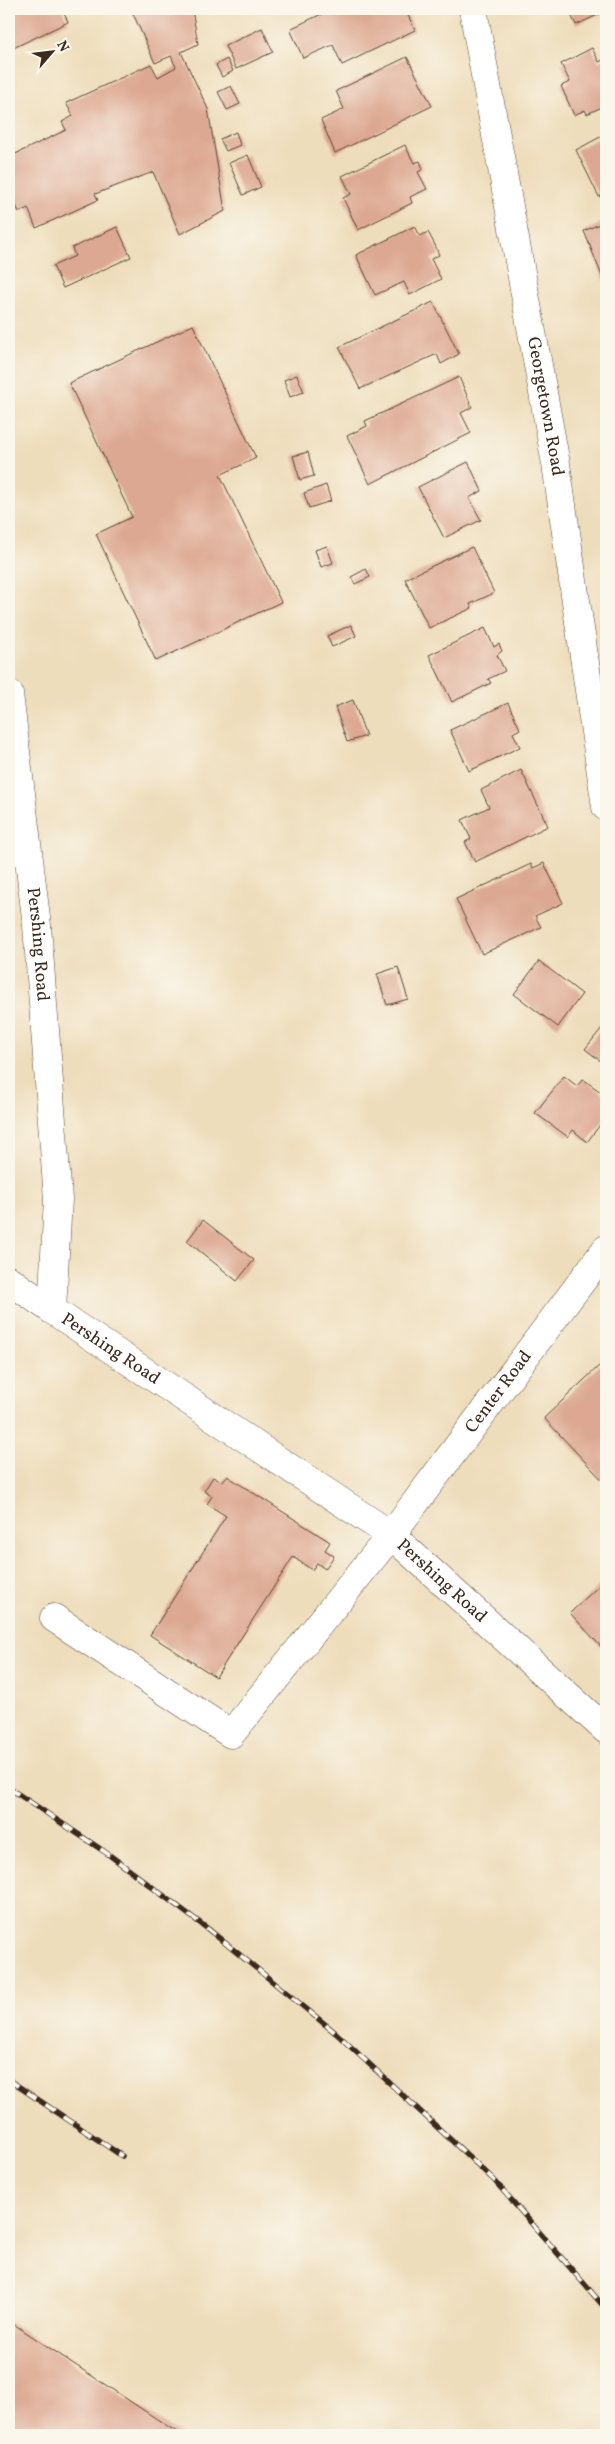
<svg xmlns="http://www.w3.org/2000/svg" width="615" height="2444" font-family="Vollkorn,serif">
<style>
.building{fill:#dda891}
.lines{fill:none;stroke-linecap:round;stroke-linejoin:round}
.minor-casing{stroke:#564536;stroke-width:29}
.minor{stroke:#fff;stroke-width:28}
.rail-casing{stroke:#3b2a1e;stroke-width:5.5}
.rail{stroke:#fbf7ec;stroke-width:4;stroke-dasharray:11;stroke-linecap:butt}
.labels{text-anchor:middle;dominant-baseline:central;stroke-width:4;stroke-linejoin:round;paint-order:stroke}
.street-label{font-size:18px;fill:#3b2a1e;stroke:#fbf7ec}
</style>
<rect width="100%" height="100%" fill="#fbf7ec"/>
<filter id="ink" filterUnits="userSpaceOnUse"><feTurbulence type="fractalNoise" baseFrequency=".02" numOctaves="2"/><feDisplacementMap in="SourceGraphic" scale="10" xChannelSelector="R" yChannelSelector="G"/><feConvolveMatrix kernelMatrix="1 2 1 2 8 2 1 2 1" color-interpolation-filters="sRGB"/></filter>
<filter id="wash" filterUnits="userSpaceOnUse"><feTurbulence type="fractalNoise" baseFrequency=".0096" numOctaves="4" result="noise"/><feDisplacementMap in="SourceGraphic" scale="20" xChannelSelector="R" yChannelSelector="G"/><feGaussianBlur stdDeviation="1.12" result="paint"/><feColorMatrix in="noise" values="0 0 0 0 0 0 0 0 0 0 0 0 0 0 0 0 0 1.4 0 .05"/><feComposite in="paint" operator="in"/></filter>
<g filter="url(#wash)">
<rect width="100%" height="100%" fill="#edb"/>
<g id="blocks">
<!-- building -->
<g class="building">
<path d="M 9,9 L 62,9 L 68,22 L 9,50 Z"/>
<path d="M 131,9 L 192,9 L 198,44 L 181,52 L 208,109 L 225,211 L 180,234 L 153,172 L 95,194 L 98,200 L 36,228 L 28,208 L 19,212 L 9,191 L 9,184 L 14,183 L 9,173 L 9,157 L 66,130 L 62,122 L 73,116 L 66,103 L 151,64 L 158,77 L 176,67 L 171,56 L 155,63 Z"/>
<path d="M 332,9 L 405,9 L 415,30 L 342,65 L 333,45 L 303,58 L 290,29 Z"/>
<path d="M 568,9 L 606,9 L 606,11 L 576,25 Z"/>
<path d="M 262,28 L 273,52 L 236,69 L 225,46 Z"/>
<path d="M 592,48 L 599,62 L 606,58 L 606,105 L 587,114 L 585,110 L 574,115 L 561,86 L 570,82 L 561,64 Z"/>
<path d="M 407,57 L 432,106 L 335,153 L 321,120 L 344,109 L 336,91 Z"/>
<path d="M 227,59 L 233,71 L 222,77 L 216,65 Z"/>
<path d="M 231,86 L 240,104 L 227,110 L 218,92 Z"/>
<path d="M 236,132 L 240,145 L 226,151 L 220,139 Z"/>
<path d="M 606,134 L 606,193 L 599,197 L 576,150 Z"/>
<path d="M 405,145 L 414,163 L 420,161 L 421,164 L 423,169 L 418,172 L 427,189 L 410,197 L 412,203 L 358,230 L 343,198 L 351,194 L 342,176 Z"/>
<path d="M 248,155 L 261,187 L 243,195 L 229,163 Z"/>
<path d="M 606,221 L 606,280 L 604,281 L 584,231 Z"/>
<path d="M 415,226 L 420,236 L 428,232 L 435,245 L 439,255 L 431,259 L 441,279 L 410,295 L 404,282 L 375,295 L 356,255 Z"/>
<path d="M 117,227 L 131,257 L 63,288 L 53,266 L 75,256 L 72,248 Z"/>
<path d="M 433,302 L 459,354 L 441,364 L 437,354 L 360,389 L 339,347 Z"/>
<path d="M 193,325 L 256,458 L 220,475 L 281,602 L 156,661 L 96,534 L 132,517 L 69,383 Z"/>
<path d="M 297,375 L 304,392 L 290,397 L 284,380 Z"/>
<path d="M 459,377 L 472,407 L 461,413 L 471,433 L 370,484 L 347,436 L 367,426 L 365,421 Z"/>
<path d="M 308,452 L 314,476 L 300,480 L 293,456 Z"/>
<path d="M 468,462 L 482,491 L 469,498 L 481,520 L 444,538 L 418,487 Z"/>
<path d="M 326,485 L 331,501 L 309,508 L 304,493 Z"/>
<path d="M 327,546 L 333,563 L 321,567 L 315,550 Z"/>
<path d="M 472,547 L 494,593 L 470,604 L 472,608 L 429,628 L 405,579 Z"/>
<path d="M 366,569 L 370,577 L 355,584 L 351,577 Z"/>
<path d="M 351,625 L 356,636 L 332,647 L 327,636 Z"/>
<path d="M 485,628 L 494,647 L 499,644 L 500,647 L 502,651 L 497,655 L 505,671 L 488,679 L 491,683 L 452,702 L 429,655 Z"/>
<path d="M 353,700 L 366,736 L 347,742 L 335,707 Z"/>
<path d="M 508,703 L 520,729 L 513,733 L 520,747 L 469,771 L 450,730 Z"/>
<path d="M 521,770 L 548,826 L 475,862 L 465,842 L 471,839 L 462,820 L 489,807 L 481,790 Z"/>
<path d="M 544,863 L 563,903 L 535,916 L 541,927 L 482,954 L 456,899 L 531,864 L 533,868 Z"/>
<path d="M 539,961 L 582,994 L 558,1027 L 514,994 Z"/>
<path d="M 398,967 L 408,999 L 387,1005 L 377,974 Z"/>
<path d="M 606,1023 L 606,1065 L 585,1049 Z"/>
<path d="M 564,1076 L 577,1086 L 583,1079 L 606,1096 L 606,1117 L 587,1142 L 573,1130 L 568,1137 L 535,1113 Z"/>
<path d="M 203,1220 L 254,1260 L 237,1281 L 187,1241 Z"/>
<path d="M 600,1365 L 606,1371 L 606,1484 L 544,1418 Z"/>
<path d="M 227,1476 L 330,1542 L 325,1550 L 334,1556 L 325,1569 L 317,1563 L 312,1570 L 293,1557 L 216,1677 L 150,1635 L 226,1516 L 207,1504 L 212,1496 L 204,1491 L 213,1477 L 222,1482 Z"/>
<path d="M 606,1579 L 606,1652 L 570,1613 Z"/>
<path d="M 9,2321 L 181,2435 L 9,2435 Z"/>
</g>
</g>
</g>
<g filter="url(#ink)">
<use href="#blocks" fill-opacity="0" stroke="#564536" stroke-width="1"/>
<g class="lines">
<defs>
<g id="minor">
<path id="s1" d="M 473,9 L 556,464 L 606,807"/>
<path id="s2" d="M 9,694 L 37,926 L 58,1199 L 52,1310 L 391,1535 L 606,1730"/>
<path d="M 9,1280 L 52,1310"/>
<path id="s3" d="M 54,1618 L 231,1734 L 391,1535 L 606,1249"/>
</g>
</defs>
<!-- minor casing -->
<use href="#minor" class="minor-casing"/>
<!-- minor -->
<use href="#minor" class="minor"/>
<defs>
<g id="rail">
<path d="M 9,1788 L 108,1854 L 208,1929 L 337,2034 L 494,2180 L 606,2309"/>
<path d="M 9,2080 L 122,2156"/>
</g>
</defs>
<!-- rail casing -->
<use href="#rail" class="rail-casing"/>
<!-- rail -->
<use href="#rail" class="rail"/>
</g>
</g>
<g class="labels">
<!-- street labels -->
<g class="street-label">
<text stroke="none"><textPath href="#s1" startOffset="404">Georgetown Road</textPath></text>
<text stroke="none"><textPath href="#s2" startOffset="252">Pershing Road</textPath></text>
<text stroke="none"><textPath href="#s2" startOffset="689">Pershing Road</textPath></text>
<text stroke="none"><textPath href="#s3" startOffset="646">Center Road</textPath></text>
<text stroke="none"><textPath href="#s2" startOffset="1094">Pershing Road</textPath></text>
</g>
</g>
<!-- margin -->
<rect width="615" height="2444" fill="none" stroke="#fbf7ec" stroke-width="30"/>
<!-- north arrow -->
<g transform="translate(52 52) rotate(62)" stroke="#fbf7ec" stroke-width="4" paint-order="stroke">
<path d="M0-4L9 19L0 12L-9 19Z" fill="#3b2a1e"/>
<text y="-8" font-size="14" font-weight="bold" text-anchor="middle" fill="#3b2a1e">N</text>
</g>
</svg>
